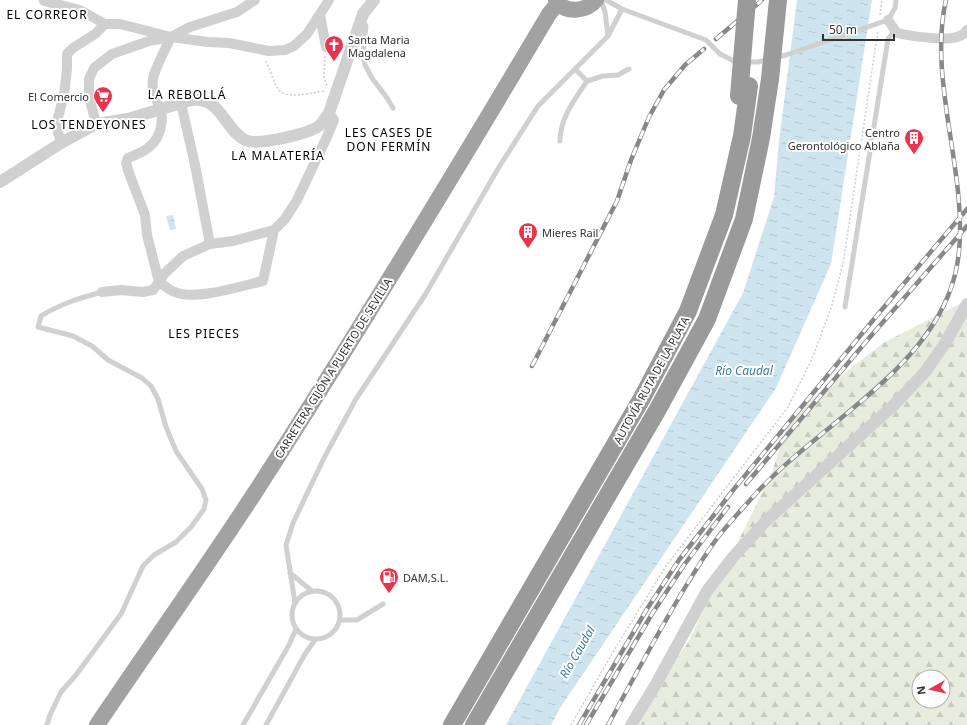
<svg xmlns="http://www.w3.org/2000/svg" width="967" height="725" font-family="'Noto Sans',sans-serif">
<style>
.forest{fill:url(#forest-firs);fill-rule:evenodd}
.water{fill:url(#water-ripples)}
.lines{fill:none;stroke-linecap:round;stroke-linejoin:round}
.path{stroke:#cdcdcd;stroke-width:1.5;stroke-dasharray:2 2;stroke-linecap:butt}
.service{stroke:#d0d0d0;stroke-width:5}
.minor{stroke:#d0d0d0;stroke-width:10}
.tertiary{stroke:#d0d0d0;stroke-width:12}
.trunk{stroke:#a2a2a2;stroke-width:16}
.motorway{stroke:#9a9a9a;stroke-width:18}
.rail-casing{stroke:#888;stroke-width:4.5}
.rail{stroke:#fff;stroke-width:3;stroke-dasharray:9;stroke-linecap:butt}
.motorway-bridge{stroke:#9a9a9a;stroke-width:18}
.labels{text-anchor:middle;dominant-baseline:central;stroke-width:4;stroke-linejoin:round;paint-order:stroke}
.poi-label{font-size:11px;fill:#333;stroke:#fff;text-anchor:start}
.street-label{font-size:11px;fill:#333;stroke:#fff}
.neighbourhood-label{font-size:12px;letter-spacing:1px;fill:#000;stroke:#fff}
.water-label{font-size:12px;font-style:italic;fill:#3d7b99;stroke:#fff}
</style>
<defs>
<pattern id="forest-firs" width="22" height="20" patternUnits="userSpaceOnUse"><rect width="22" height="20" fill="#e7ecde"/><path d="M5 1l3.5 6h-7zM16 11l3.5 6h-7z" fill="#c7cbbf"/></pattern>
<pattern id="water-ripples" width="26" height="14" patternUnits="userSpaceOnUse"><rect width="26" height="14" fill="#cee4ef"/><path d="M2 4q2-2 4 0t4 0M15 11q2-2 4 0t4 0" fill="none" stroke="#b1c4cd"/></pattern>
</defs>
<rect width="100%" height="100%" fill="#fff"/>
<!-- forest -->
<path class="forest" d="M 967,300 L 967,725 L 628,725 L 649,698 L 687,644 L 771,475 L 791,415 L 883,343 ZM 919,677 L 943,677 L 943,701 L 919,701 Z"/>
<!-- water -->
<g class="water">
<path d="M 797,0 L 872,0 L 831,264 L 776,388 L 560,708 L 551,725 L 506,725 L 743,293 L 774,197 L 779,141 Z"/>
<path d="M 173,215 L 176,229 L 170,230 L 166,216 Z"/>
</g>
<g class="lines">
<!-- path -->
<g class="path">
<path d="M 880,15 L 882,0"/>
<path d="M 325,56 L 324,77 L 327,86"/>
<path d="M 266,61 C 270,69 273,82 279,90 C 286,100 314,92 325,91"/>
<path d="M 571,725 L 613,652 L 666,566 L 788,407 L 812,359 L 831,308 L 843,264 L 878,30"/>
</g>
<!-- service -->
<g class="service">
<path d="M 601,0 L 605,12 L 608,36"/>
<path d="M 606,0 L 622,9 L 706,40 L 720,54 L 736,62 L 758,62 L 786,55 L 888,20 L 895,8 L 896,0"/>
<path d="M 362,20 L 366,26 L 363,54 L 365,65 L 372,78 L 387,98 L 393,108"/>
<path d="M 575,69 L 587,81 L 603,76 L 618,75 L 629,69"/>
<path d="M 560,141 C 560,118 575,99 587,81"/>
<path d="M 845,307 L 888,39 L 895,30"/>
<path d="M 290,573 L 312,591"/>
<circle cx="316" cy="615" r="24"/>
<path d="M 295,603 L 286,545 L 293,523 L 325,456 L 356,399 L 425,295 L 499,167 L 538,106 L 608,36 L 622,9"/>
<path d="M 340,620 L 357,620 L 383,604"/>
<path d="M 47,725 L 50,715 L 61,692 L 76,675 L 121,614 L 143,566 L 154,555 L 176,542 L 191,527 L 204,509 L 206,500 L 202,489 L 176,451 L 166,427 L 158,399 L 151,386 L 142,378 L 108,360 L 92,346 L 73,336 L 38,327 L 41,316 C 60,304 80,298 102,292"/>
<path d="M 243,725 L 289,645 L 296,629"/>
<path d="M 266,725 L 305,654 L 315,640"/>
</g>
<!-- minor -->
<g class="minor">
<path d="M 44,1 L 80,10 L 105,24"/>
<path d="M 320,15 L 326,47"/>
<path d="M 888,20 L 897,33 C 910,36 945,41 957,37 C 961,36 965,33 967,30"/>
<path d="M 181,103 L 195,165 L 210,244"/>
<path d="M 96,124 L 89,96 L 89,79 L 94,68 L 112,54 L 149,41 L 171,37 L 190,27 L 237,12 L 255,0"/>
<path d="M 61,143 L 56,125 L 64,95 L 67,69 L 67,54 L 73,48 L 95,34 L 105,24 L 120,24 L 171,37 L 208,42 L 229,43 L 269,51 L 285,50 L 294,46 L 307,34 L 329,0"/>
<path d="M 274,230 L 263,281 C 241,286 195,301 175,292 C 169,290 164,285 159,282 L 164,274 L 183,256 L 210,244 L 233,241 L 274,230 L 285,219 L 297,200 L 326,139 L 334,120 L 329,113"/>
<path d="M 102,292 L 121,290 L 143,292 L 153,290 L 159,282 L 147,235 L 145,215 L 129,173 L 126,163 L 128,158 C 144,152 158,145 161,126 C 162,120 163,114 160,108 C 156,98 151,91 153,79 C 154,70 167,46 171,37"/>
</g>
<!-- tertiary -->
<g class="tertiary">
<path d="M 0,182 L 61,143 L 96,124 L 128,119 L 191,100 C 221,96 224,129 245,140 C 257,146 308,134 319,126 C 323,123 326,117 329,113 L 363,14 L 374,0"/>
<path d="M 631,725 L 656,684 L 707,591 L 733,557 L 767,520 L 896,403 L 925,372 L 946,342 L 967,304"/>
</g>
<!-- trunk -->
<g class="trunk">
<path d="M 556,0 C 565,15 587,11 596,0"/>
<path d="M 97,725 C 149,648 203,572 254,494 C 356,336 453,176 549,14 L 558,3"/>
</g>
<!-- motorway -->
<g class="motorway">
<path d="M 452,725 L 642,398 L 688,311 L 724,215 L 742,136 L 749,86"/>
<path d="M 474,725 L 658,409 L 707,319 L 744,219 L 761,138 L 770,79"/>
</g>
<defs>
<g id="rail">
<path d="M 716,39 L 762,0"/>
<path d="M 532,366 L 617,201 L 631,160 L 649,117 L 664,90 L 685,65 L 704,49"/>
<path d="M 746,484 L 870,337 L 967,226"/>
<path d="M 579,725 L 647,609 L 679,560 L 734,489 L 879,313 L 967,209"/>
<path d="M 586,725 L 652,614 L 684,565 L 728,507"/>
<path d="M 608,725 C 627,690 646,655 666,620 C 682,592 699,563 718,537 C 729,523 741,510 752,498 C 812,429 923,375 952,285 C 962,255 961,223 958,192 C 952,131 932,60 946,0"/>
</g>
</defs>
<!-- rail casing -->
<use href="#rail" class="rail-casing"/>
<!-- rail -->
<use href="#rail" class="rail"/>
<!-- motorway-bridge -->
<g class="motorway-bridge">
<path d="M 770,79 L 778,0"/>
<path d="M 739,96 L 747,0"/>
</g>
</g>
<!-- icons -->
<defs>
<symbol id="church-pin" viewBox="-11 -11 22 30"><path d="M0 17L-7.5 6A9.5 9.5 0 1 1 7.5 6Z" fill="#ea344e" stroke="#fff"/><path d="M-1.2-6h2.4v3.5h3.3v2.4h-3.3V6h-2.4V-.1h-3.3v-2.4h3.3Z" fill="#fff"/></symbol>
<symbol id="supermarket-pin" viewBox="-11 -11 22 30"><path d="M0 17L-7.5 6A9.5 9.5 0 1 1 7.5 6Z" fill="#ea344e" stroke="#fff"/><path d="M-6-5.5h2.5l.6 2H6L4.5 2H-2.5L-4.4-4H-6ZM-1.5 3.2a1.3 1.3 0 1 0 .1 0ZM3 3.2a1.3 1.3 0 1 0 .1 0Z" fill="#fff"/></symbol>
<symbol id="building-pin" viewBox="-11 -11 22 30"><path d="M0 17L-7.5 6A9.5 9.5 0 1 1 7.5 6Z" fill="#ea344e" stroke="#fff"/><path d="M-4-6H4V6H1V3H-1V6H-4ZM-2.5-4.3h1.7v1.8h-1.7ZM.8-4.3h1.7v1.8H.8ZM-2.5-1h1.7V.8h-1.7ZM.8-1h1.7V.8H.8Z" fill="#fff"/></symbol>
<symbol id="fuel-pin" viewBox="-11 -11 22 30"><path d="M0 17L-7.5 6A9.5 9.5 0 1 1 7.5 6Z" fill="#ea344e" stroke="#fff"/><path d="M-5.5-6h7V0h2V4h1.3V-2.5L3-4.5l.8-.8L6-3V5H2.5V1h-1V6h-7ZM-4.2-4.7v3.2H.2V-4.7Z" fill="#fff"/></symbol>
</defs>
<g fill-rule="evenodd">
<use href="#church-pin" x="323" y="34" width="22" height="30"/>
<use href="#supermarket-pin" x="92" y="85" width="22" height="30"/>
<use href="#building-pin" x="903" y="127" width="22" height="30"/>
<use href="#building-pin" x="517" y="221" width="22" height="30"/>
<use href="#fuel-pin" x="378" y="566" width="22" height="30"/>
</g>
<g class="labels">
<!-- poi labels -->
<g class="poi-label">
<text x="348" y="39">Santa Maria<tspan x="348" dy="13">Magdalena</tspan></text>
<text x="89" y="96" text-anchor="end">El Comercio</text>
<text x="900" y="132" text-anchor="end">Centro<tspan x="900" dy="13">Gerontológico Ablaña</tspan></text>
<text x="542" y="232">Mieres Rail</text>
<text x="403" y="577">DAM,S.L.</text>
</g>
<!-- street labels -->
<g class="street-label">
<text transform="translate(333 368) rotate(-58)">CARRETERA GIJÓN A PUERTO DE SEVILLA</text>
<text transform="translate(651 380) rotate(-61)">AUTOVÍA RUTA DE LA PLATA</text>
</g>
<!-- neighbourhood labels -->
<g class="neighbourhood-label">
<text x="47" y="14">EL CORREOR</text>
<text x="187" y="94">LA REBOLLÁ</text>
<text x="89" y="124">LOS TENDEYONES</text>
<text x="389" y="132">LES CASES DE<tspan x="389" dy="14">DON FERMÍN</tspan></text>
<text x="278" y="155">LA MALATERÍA</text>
<text x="204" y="333">LES PIECES</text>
</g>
<!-- water labels -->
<g class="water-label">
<text x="744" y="370">Río Caudal</text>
<text transform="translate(577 652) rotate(-60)">Río Caudal</text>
</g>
</g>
<!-- north arrow -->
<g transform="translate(931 689) rotate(262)"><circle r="19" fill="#ffffff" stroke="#adadad"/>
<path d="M0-3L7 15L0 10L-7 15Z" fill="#ea344e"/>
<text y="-6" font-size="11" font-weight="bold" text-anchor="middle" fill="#333333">N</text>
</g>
<!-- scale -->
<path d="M823 34v6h71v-6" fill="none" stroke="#333333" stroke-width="2"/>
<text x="829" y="34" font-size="12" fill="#333333" stroke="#ffffff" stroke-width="3" paint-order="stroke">50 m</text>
</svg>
